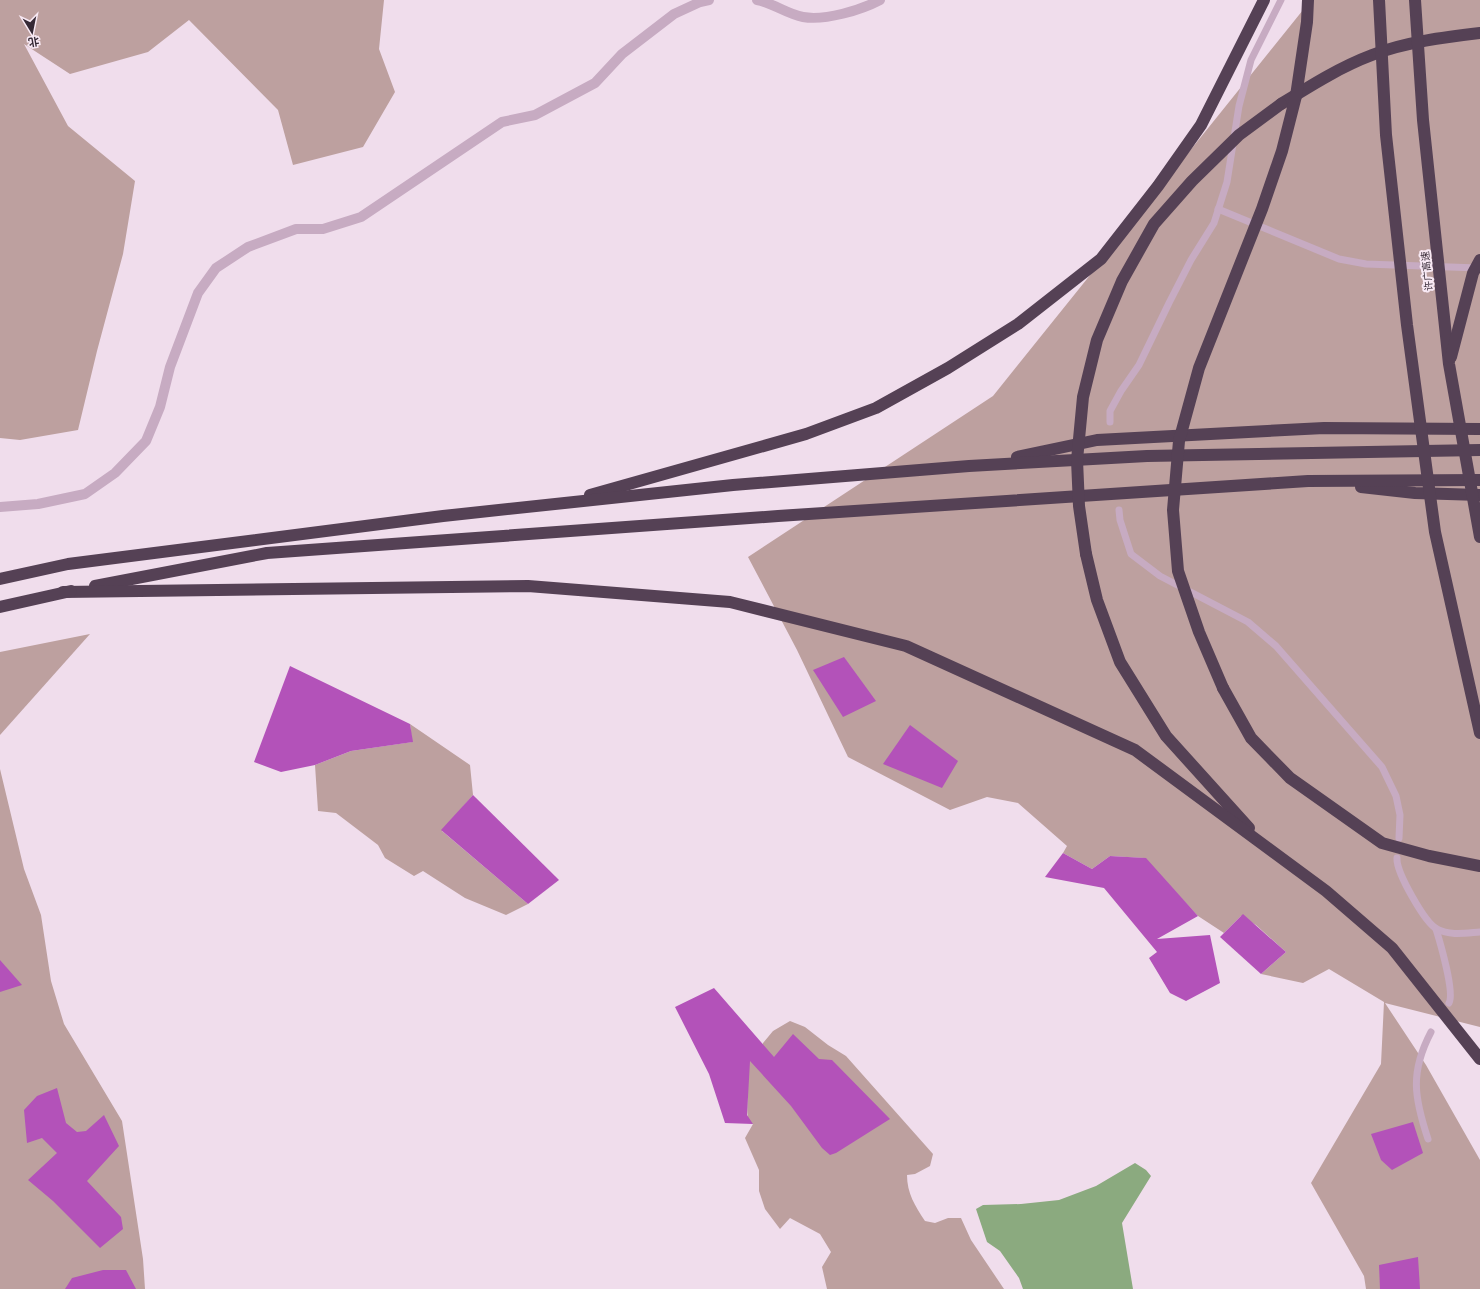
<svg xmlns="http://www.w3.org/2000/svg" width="1480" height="1289" font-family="'Titillium Web','Noto Sans SC',sans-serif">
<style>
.green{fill:#bda09f}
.water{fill:#8baa7f}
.building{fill:#b352b9}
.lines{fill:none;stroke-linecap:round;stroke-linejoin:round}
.service{stroke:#c7abc2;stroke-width:7}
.minor{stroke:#c7abc2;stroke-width:10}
.motorway{stroke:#554155;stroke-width:12}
.motorway-bridge{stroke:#554155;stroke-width:12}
.labels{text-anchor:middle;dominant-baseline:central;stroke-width:4;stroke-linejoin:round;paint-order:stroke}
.street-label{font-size:10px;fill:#352935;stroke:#f8e9f4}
</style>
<rect width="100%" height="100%" fill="#f0ddec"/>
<!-- green -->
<g class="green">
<path d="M 0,0 L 384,0 L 379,49 L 395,92 L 363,147 L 293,165 L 278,110 L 189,20 L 148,52 L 70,74 L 24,44 L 68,126 L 135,181 L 123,254 L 97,351 L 78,430 L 20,440 L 0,438 Z"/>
<path d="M 1311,0 L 1480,0 L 1480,1027 L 1385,1003 L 1426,1065 L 1480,1160 L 1480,1289 L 1366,1289 L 1364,1276 L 1311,1183 L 1381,1064 L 1384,1002 L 1329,969 L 1303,983 L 1261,974 L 1286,952 L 1256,925 L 1241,916 L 1224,933 L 1198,916 L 1144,858 L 1110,856 L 1092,869 L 1063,853 L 1067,846 L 1018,803 L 987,797 L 950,810 L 848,757 L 797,650 L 748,557 L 993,396 Z"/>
<path d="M 90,634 L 0,735 L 0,652 Z"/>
<path d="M 410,724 L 470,765 L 473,795 L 442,831 L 528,904 L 506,915 L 465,898 L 423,871 L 414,876 L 385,858 L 378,845 L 336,813 L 318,811 L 315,765 L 351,751 L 412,742 Z"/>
<path d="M 0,769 L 24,869 L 41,915 L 51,981 L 64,1024 L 122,1121 L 143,1259 L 145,1289 L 0,1289 Z"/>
<path d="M 790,1021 L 805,1027 L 828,1045 L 846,1056 L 933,1154 L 930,1166 L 915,1174 L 907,1175 C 907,1193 915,1206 925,1221 L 935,1223 L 948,1218 L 961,1218 L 971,1240 L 1004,1289 L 827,1289 L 822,1267 L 831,1252 L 820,1234 L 790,1218 L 780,1229 L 765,1209 L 759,1191 L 759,1170 L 745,1138 L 753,1124 L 749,1123 C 744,1105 752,1087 745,1065 L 773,1031 Z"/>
</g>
<!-- water -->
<path class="water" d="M 1135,1163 L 1146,1170 L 1151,1176 L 1122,1223 L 1133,1289 L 1023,1289 L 1019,1278 L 1000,1251 L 987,1242 L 976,1209 L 983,1205 L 1021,1204 L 1059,1200 L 1096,1186 Z"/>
<!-- building -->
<g class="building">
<path d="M 844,657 L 876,701 L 843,717 L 813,670 Z"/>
<path d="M 290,666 L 410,724 L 413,742 L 351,751 L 315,765 L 281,772 L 254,762 Z"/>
<path d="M 910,725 L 958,761 L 942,788 L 883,764 Z"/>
<path d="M 473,795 L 559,880 L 528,904 L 441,830 Z"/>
<path d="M 1063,853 L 1092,869 L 1110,856 L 1146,858 L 1198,916 L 1157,939 L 1210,935 L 1220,983 L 1186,1001 L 1170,993 L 1149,958 L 1157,952 L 1104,888 L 1045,877 Z"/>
<path d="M 1243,914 L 1286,952 L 1261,974 L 1220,937 Z"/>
<path d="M 0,960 L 22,985 L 0,992 Z"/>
<path d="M 714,988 L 774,1057 L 793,1034 L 819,1059 L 832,1060 L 890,1119 L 836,1153 L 830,1155 L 822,1148 L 791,1106 L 750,1061 L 747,1115 L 753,1124 L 725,1123 L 709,1074 L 675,1007 Z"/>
<path d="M 57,1088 L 66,1123 L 77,1132 L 86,1131 L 104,1115 L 119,1146 L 87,1181 L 121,1217 L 123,1229 L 100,1248 L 53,1201 L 28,1180 L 57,1153 L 42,1138 L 27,1143 L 24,1110 L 37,1096 Z"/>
<path d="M 1413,1122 L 1423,1153 L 1392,1170 L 1381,1160 L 1371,1134 Z"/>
<path d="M 1418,1257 L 1420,1289 L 1380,1289 L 1379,1265 Z"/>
<path d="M 103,1270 L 126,1270 L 136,1289 L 65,1289 L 72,1278 Z"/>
</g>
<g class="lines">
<!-- service -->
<g class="service">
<path d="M 1218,209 L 1339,259 L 1366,264 L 1478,268"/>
<path d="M 1110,422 L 1110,411 L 1121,391 L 1139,365 L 1169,303 L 1191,260 L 1214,223 L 1227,182 L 1239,106 L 1251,60 L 1281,0"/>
<path d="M 1119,510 L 1120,520 L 1131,554 L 1160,576 L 1248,622 L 1276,646 L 1382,767 L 1396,796 L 1400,815 L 1399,838"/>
<path d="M 1397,858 C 1396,872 1425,923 1437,929 C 1450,936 1466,933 1480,932"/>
<path d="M 1436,929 C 1440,942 1455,993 1449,1003"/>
<path d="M 1428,1139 C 1414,1097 1410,1072 1431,1032"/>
</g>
<!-- minor -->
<g class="minor">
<path d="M 757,0 C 773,3 787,14 803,17 C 825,21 861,10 880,0"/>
<path d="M 0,507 L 38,504 L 85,494 L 115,473 L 146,441 L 160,407 L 170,367 L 198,293 L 216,268 L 248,247 L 296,229 L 323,229 L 361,217 L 502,122 L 535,115 L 595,83 L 622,54 L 674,14 L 700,2 L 709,0"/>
</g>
<!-- motorway -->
<g class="motorway">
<path d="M 1281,104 C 1310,86 1340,67 1372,55 C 1405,42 1446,37 1480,33"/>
<path d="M 1017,457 L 1097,440 L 1324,428 L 1480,429"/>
<path d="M 1361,487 L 1415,493 L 1480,495"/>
<path d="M 590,495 L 806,434 L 876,408 L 948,368 L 1018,324 L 1101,259 L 1158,186 L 1201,125 L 1264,0"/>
<path d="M 1086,554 L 1097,600 L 1120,662 L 1166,736 L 1249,828"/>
<path d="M 0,579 L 68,564 L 443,516 L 733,485 L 969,466 L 1147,456 L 1480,450"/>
<path d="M 95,586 L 267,553 L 778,516 L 1308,481 L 1480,480"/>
<path d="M 63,592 L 528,586 L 730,602 L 906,646 L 1135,750 L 1326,891 L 1392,948 L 1480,1059"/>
<path d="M 0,607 L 71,591"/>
<path d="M 1223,688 L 1251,738 L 1290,778 L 1382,843 L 1429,856 L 1480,866"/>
</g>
<!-- motorway-bridge -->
<g class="motorway-bridge">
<path d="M 1379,0 L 1386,135 L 1407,325 L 1435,532 L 1480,733"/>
<path d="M 1415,0 L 1423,120 L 1449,364 L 1480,537"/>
<path d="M 1451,357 L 1473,273 L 1480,260"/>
<path d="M 1086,554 L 1079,506 L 1077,460 L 1083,397 L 1097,340 L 1122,281 L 1154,224 L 1192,181 L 1239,135 L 1281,104"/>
<path d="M 1223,688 L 1199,632 L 1178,571 L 1173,510 L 1179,441 L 1199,368 L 1262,209 L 1282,151 L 1296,96 L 1307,22 L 1308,0"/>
</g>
</g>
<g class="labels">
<!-- street labels -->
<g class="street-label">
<text transform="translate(1427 271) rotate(-96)">许广高速</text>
</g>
</g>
<!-- north arrow -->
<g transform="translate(32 32) rotate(170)" stroke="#f8e9f4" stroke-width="3" paint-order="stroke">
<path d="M0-3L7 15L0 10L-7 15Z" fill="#352935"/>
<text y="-6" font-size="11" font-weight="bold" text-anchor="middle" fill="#352935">北</text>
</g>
</svg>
